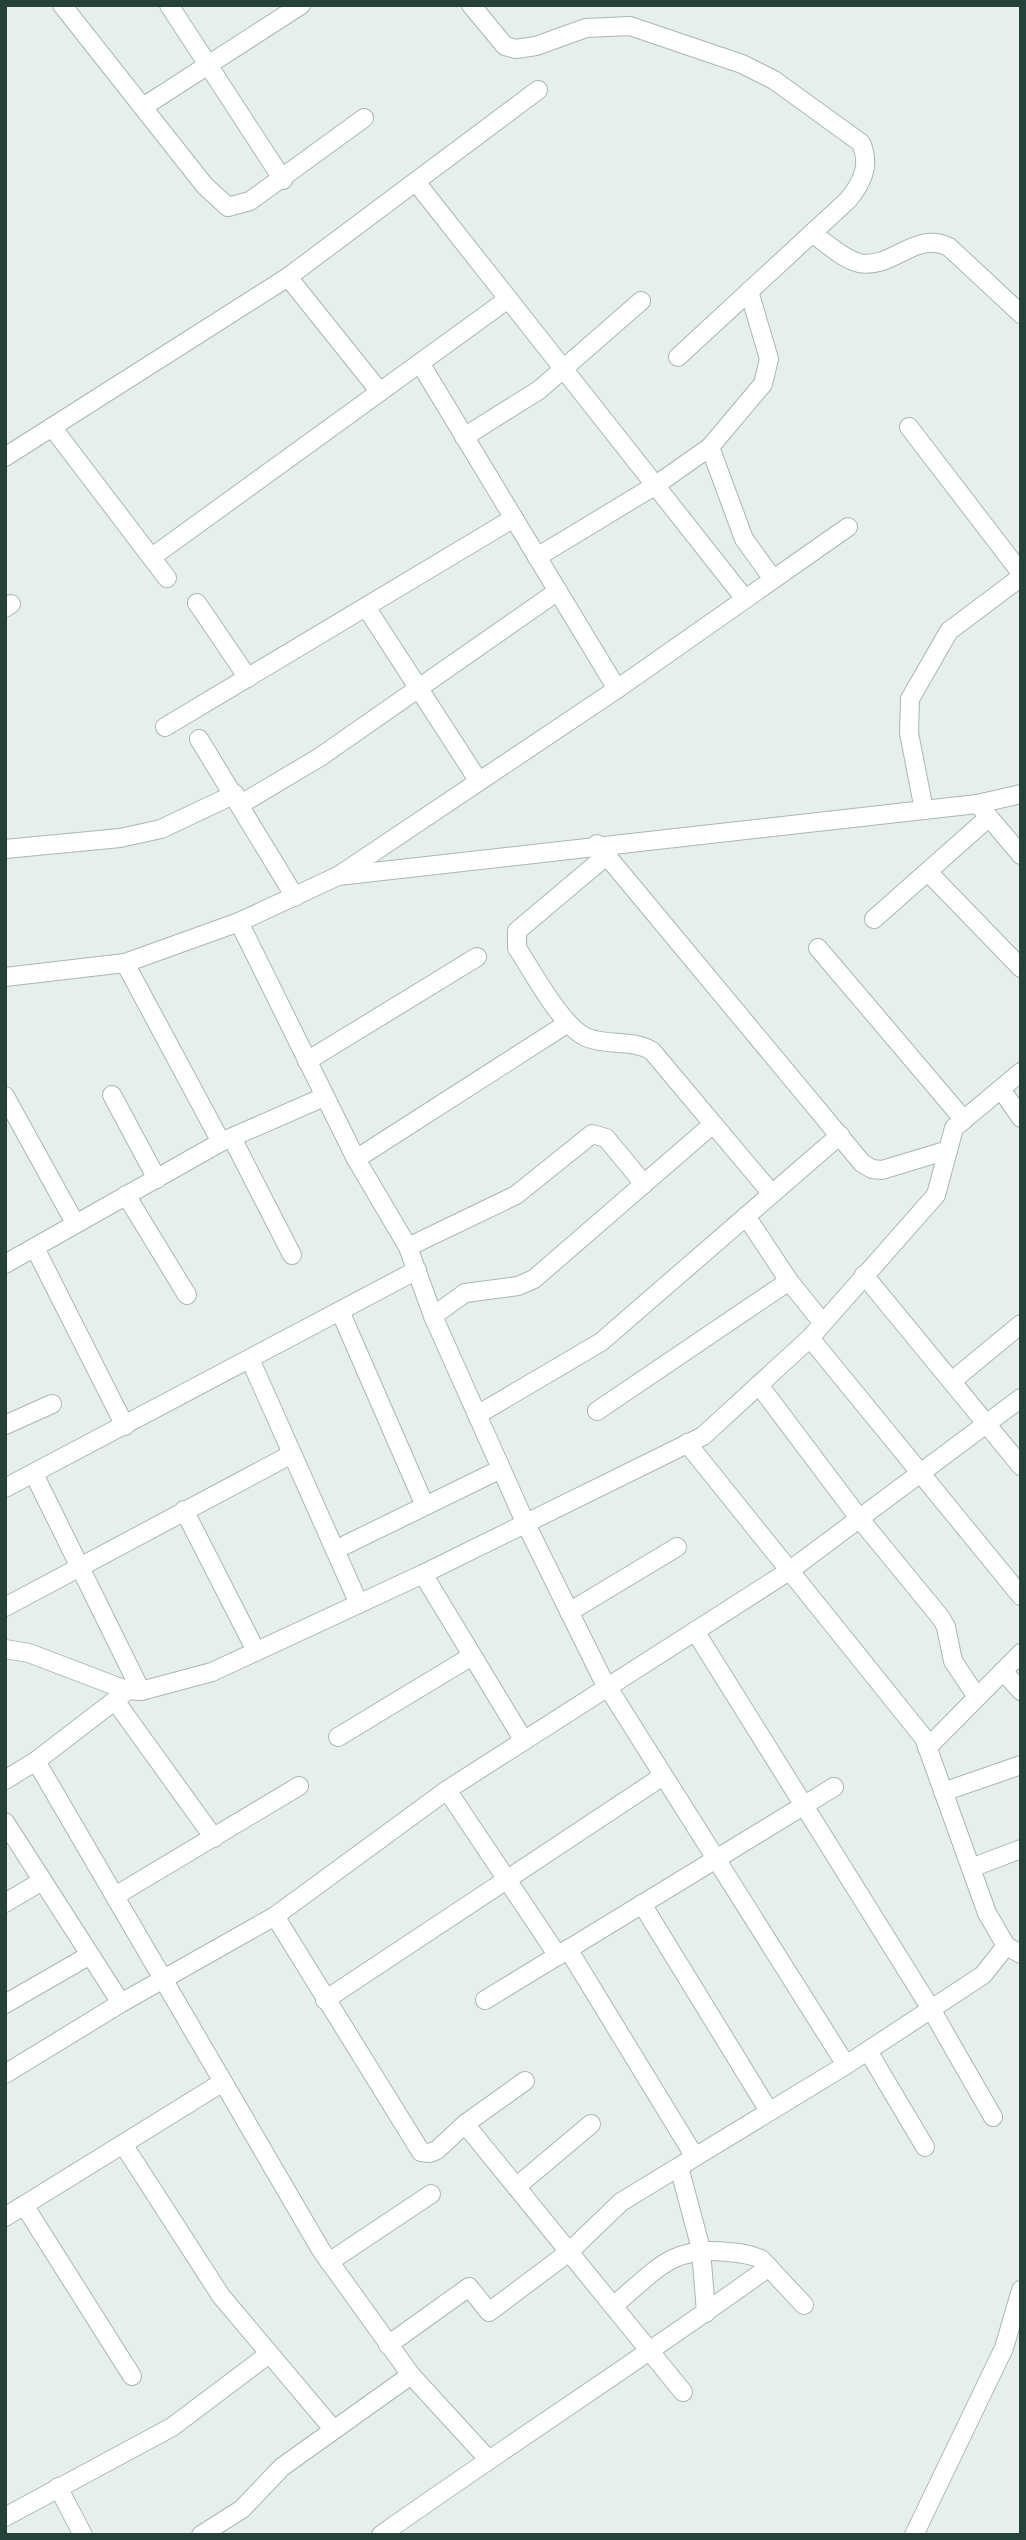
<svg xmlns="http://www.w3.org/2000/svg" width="1026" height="2540" font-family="'Titillium Web',sans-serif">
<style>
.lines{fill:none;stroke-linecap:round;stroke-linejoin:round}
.street-casing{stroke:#a8b8b2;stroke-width:20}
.street{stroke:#fff;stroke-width:18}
</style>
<rect width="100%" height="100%" fill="#e6efeb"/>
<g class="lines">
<defs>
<g id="street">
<path d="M 62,5 L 205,186 L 228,207 L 250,201 L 364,118"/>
<path d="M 169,5 L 283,180"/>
<path d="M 471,5 L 505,46 L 516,49 L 536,46 L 586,28 L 630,26 L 742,64 L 774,80 L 861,143 C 871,165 862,183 848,200 L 678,357"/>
<path d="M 143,107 L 301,5"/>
<path d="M 416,182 L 745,599"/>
<path d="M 812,233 C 826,243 843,259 859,263 C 892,270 915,230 949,247 L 1021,314"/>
<path d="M 288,277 L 380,392"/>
<path d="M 420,363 L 617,689"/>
<path d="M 52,427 L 167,578"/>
<path d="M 909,427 L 1021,573"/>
<path d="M 464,437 L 539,390 L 641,301"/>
<path d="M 710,447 L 744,539 L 773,579"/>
<path d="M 5,457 L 288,277 L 538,90"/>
<path d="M 152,557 L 508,299"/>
<path d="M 537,557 L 656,485 L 710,447 L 763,384 L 769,359 L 749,291"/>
<path d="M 197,603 L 248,678"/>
<path d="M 366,607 L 478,780"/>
<path d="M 5,608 L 11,604"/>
<path d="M 165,727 L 514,518"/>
<path d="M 199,739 L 295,897"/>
<path d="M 241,804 L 320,757 L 558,591"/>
<path d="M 982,809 L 1021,855"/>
<path d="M 924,810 L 909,733 L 910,699 L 949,631 L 1021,577"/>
<path d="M 597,844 L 862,1163 L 872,1169 L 882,1170 L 948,1150"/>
<path d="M 5,849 L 120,838 L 161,829 L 235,794"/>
<path d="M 606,856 L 517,931 L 517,948 C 533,972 562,1028 588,1038 C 609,1046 632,1039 652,1051 L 772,1194"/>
<path d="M 928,872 L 1021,968"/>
<path d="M 341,874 L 617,689 L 848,527"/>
<path d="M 874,919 L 988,818"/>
<path d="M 239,922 L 338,876 L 977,804 L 1021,794"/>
<path d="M 818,948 L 964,1120"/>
<path d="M 125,963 L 221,1142"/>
<path d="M 5,977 L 125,963 L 239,922 L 356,1159 L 408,1247 L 433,1316 L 525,1522 L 602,1678 L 846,2065"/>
<path d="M 307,1061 L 477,957"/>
<path d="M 1001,1089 L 1021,1118"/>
<path d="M 112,1095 L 157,1179"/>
<path d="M 5,1096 L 75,1223"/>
<path d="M 232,1138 L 292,1255"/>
<path d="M 356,1159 L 568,1023"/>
<path d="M 126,1195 L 187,1295"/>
<path d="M 746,1216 L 789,1281 L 822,1322"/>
<path d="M 408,1247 L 516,1195 L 592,1134 L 606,1138 L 644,1184"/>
<path d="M 35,1248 L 125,1426"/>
<path d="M 5,1264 L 221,1142 L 324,1097"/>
<path d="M 864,1275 L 1021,1466"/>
<path d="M 340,1311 L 425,1506"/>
<path d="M 433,1316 L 465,1293 L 518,1286 L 534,1279 L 713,1124"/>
<path d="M 810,1338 L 1021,1596"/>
<path d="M 250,1359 L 359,1604"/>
<path d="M 952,1381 L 1021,1324"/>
<path d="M 759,1385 L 859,1518 L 941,1618 L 946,1627 L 953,1661 L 977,1697"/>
<path d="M 597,1411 L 789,1281"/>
<path d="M 477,1415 L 601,1342 L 840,1135"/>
<path d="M 5,1425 L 52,1404"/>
<path d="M 687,1443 L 924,1738 L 987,1913 L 1006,1946 L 1021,1954"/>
<path d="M 34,1474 L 141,1691"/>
<path d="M 5,1488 L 417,1270"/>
<path d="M 184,1510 L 256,1651"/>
<path d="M 335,1550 L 501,1469"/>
<path d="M 423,1574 L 524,1741"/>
<path d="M 5,1607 L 292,1454"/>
<path d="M 569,1612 L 677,1547"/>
<path d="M 695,1631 L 931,2009 L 993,2117"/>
<path d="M 5,1649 L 29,1653 L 126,1690 L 141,1691 L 212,1672 L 423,1574 L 703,1436 L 810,1338 L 936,1195 L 954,1128 L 1021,1072"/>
<path d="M 1003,1671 L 1021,1691"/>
<path d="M 116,1702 L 214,1838"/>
<path d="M 338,1737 L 472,1656"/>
<path d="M 927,1748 L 1021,1653"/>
<path d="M 36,1761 L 321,2250 L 411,2375 L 488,2459"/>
<path d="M 5,1780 L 36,1761 L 122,1695"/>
<path d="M 447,1790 L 558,1956"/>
<path d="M 943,1792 L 1021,1765"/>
<path d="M 5,1822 L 121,2003"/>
<path d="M 971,1868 L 1021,1849"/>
<path d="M 115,1896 L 299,1786"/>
<path d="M 5,1903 L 42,1881"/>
<path d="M 642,1904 L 769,2111"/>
<path d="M 275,1916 L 421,2152 L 430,2153 L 437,2150 L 465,2124 L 525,2081"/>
<path d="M 568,1949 L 695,2157"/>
<path d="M 325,2000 L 663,1776"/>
<path d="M 485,2000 L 834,1787"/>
<path d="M 5,2004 L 90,1955"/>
<path d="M 868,2051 L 925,2147"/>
<path d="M 5,2074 L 121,2003 L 275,1916 L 447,1790 L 789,1571 L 1021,1398"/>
<path d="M 465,2124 L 683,2392"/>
<path d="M 123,2144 L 221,2296 L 333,2429"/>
<path d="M 679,2167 L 701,2249 L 706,2313"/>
<path d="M 516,2187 L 591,2124"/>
<path d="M 24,2205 L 132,2376"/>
<path d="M 5,2217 L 223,2082"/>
<path d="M 329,2262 L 431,2194"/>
<path d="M 613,2306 C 655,2272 670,2245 728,2252 C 740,2253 750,2254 761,2259 L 804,2305"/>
<path d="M 388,2345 L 469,2287 L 489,2312 L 569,2252 L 621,2202 L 846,2065 L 983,1975 L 1006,1946"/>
<path d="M 58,2487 L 83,2535"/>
<path d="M 5,2517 L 172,2427 L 269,2354"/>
<path d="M 201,2535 L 242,2509 L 282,2467 L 411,2375"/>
<path d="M 381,2535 C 509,2444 642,2359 769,2267"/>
<path d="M 914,2535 L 1004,2348 L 1021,2290"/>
</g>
</defs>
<!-- street casing -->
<use href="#street" class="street-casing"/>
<!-- street -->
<use href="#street" class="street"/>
</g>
<!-- border -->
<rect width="1026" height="2540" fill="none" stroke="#24423a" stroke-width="14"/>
</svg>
